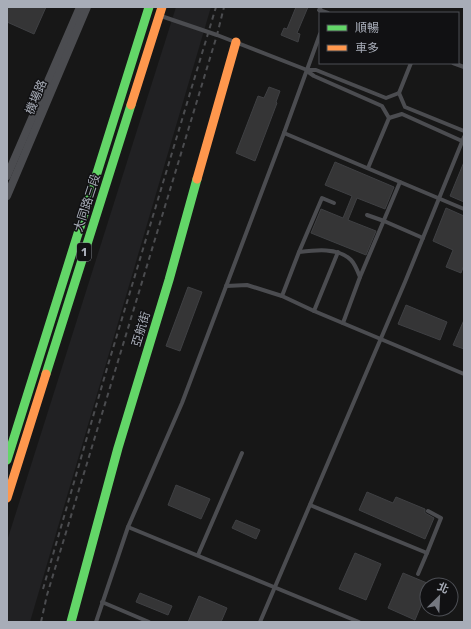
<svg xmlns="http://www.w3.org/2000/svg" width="471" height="629" font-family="Rubik,'Noto Sans TC',sans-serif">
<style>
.built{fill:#212123}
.building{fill:#353536;stroke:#3f4043}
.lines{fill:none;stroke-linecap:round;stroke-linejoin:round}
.lane{stroke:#4b4c50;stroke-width:4}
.street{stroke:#4b4c50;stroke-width:8}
.fast{stroke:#63d668;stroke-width:9}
.slow{stroke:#ff974d;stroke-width:9}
.rail{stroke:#4b4c4f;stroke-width:2;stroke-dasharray:5 4;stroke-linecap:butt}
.labels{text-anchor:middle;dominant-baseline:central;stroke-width:3;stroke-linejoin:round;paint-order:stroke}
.shield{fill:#111113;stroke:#7b7e86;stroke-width:1}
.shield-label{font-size:11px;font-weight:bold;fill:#a8adb8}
.street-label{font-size:12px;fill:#a8adb8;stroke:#111113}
</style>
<rect width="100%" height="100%" fill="#171717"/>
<!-- built -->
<path class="built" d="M 176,7 L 211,7 L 30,622 L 7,622 L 7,541 Z"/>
<!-- building -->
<g class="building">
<path d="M 7,7 L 46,7 L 34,34 L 7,22 Z"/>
<path d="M 296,7 L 308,7 L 297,33 L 300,34 L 298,42 L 281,35 L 284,28 L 287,29 Z"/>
<path d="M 269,87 L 280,91 L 276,102 L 277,103 L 255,161 L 236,153 L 258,96 L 264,98 Z"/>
<path d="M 335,162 L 394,187 L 385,209 L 357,198 L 348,220 L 376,231 L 366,255 L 311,233 L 321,209 L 343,218 L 352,196 L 325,185 Z"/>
<path d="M 464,162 L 464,202 L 450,196 Z"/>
<path d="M 446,208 L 464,216 L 464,265 L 461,273 L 446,267 L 453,250 L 433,241 Z"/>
<path d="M 188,287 L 202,292 L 180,351 L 166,346 Z"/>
<path d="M 406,305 L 447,322 L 440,340 L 398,324 Z"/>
<path d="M 464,320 L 464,349 L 453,345 Z"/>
<path d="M 176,485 L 210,499 L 201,519 L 168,505 Z"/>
<path d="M 367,492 L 393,503 L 396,497 L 425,509 L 425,513 L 434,518 L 425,539 L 359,510 Z"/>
<path d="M 236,520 L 260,530 L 256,539 L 232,528 Z"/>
<path d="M 355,553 L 381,564 L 366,600 L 339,589 Z"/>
<path d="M 403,573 L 427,583 L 427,591 L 415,620 L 388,608 Z"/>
<path d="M 140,593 L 172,606 L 168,615 L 136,602 Z"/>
<path d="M 199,596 L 227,608 L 221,622 L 188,622 Z"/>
</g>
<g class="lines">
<!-- lane -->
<g class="lane">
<path d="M 321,7 L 319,10 L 328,13"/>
<path d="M 161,16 L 217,35 L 307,70 L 316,70 L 386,98 L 399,93 L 405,107 L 464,131"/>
<path d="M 453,63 L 464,67"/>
<path d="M 307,71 L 314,76 L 382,106 L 389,118 L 402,114 L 462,141"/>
<path d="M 399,93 L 411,63"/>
<path d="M 284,133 L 464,209"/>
<path d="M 368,168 L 389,118"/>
<path d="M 367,215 L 384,221 L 423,238"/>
<path d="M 299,252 L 322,198 L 334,203"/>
<path d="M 360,277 L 400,182"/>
<path d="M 226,286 L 247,285 L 282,296 L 314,311 L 464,374"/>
<path d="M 282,296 L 299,252 C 315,250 338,247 351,260 C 355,264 358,272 360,277 L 343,323"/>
<path d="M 314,311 L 338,252"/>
<path d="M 310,505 L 427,553 L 441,518 L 428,511"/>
<path d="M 128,527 L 359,622"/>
<path d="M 198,555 L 242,453"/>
<path d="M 418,574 L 427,553"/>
<path d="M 102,602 L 149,622"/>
<path d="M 96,622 L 128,527 L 182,403 L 284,133 L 320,34"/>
<path d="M 260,622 L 405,282 L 464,137"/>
</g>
<!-- street -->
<g class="street">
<path d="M 7,176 L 80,7"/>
<path d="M 7,196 L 87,7"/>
</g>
<!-- fast -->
<g class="fast">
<path d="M 46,374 L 131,105"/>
<path d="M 7,460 L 149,7"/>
<path d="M 71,622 L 118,448 L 169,280 L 197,179"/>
</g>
<!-- slow -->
<g class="slow">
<path d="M 131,105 L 162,7"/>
<path d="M 197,179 L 236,42"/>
<path d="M 7,498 L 46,374"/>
</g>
<!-- rail -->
<g class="rail">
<path d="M 43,589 L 108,365 L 216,7"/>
<path d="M 41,622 L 47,595 L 217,35 L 224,7"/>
</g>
</g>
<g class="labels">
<!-- shield labels -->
<rect class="shield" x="77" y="243" width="14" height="18" rx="3"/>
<g class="shield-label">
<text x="84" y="252">1</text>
</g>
<!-- street labels -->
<g class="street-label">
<text transform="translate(36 97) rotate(-67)">機場路</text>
<text transform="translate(87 203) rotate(-72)">大同路三段</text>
<text transform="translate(141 329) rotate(-73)">亞航街</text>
</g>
</g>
<!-- border -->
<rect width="471" height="629" fill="none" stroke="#a8adb8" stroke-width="16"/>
<!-- legend -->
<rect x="319" y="12" width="140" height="52" fill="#111113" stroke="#4d4f55"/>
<rect x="327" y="25" width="20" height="6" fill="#63d668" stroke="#4d4f55"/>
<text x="355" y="32" font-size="12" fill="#a8adb8">順暢</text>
<rect x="327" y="45" width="20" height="6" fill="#ff974d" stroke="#4d4f55"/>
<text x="355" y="52" font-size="12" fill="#a8adb8">車多</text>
<!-- north arrow -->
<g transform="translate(439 597) rotate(24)"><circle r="19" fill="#111113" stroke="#4d4f55"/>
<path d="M0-3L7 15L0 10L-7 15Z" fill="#757880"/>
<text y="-6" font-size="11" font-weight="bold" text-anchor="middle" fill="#a8adb8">北</text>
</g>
</svg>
